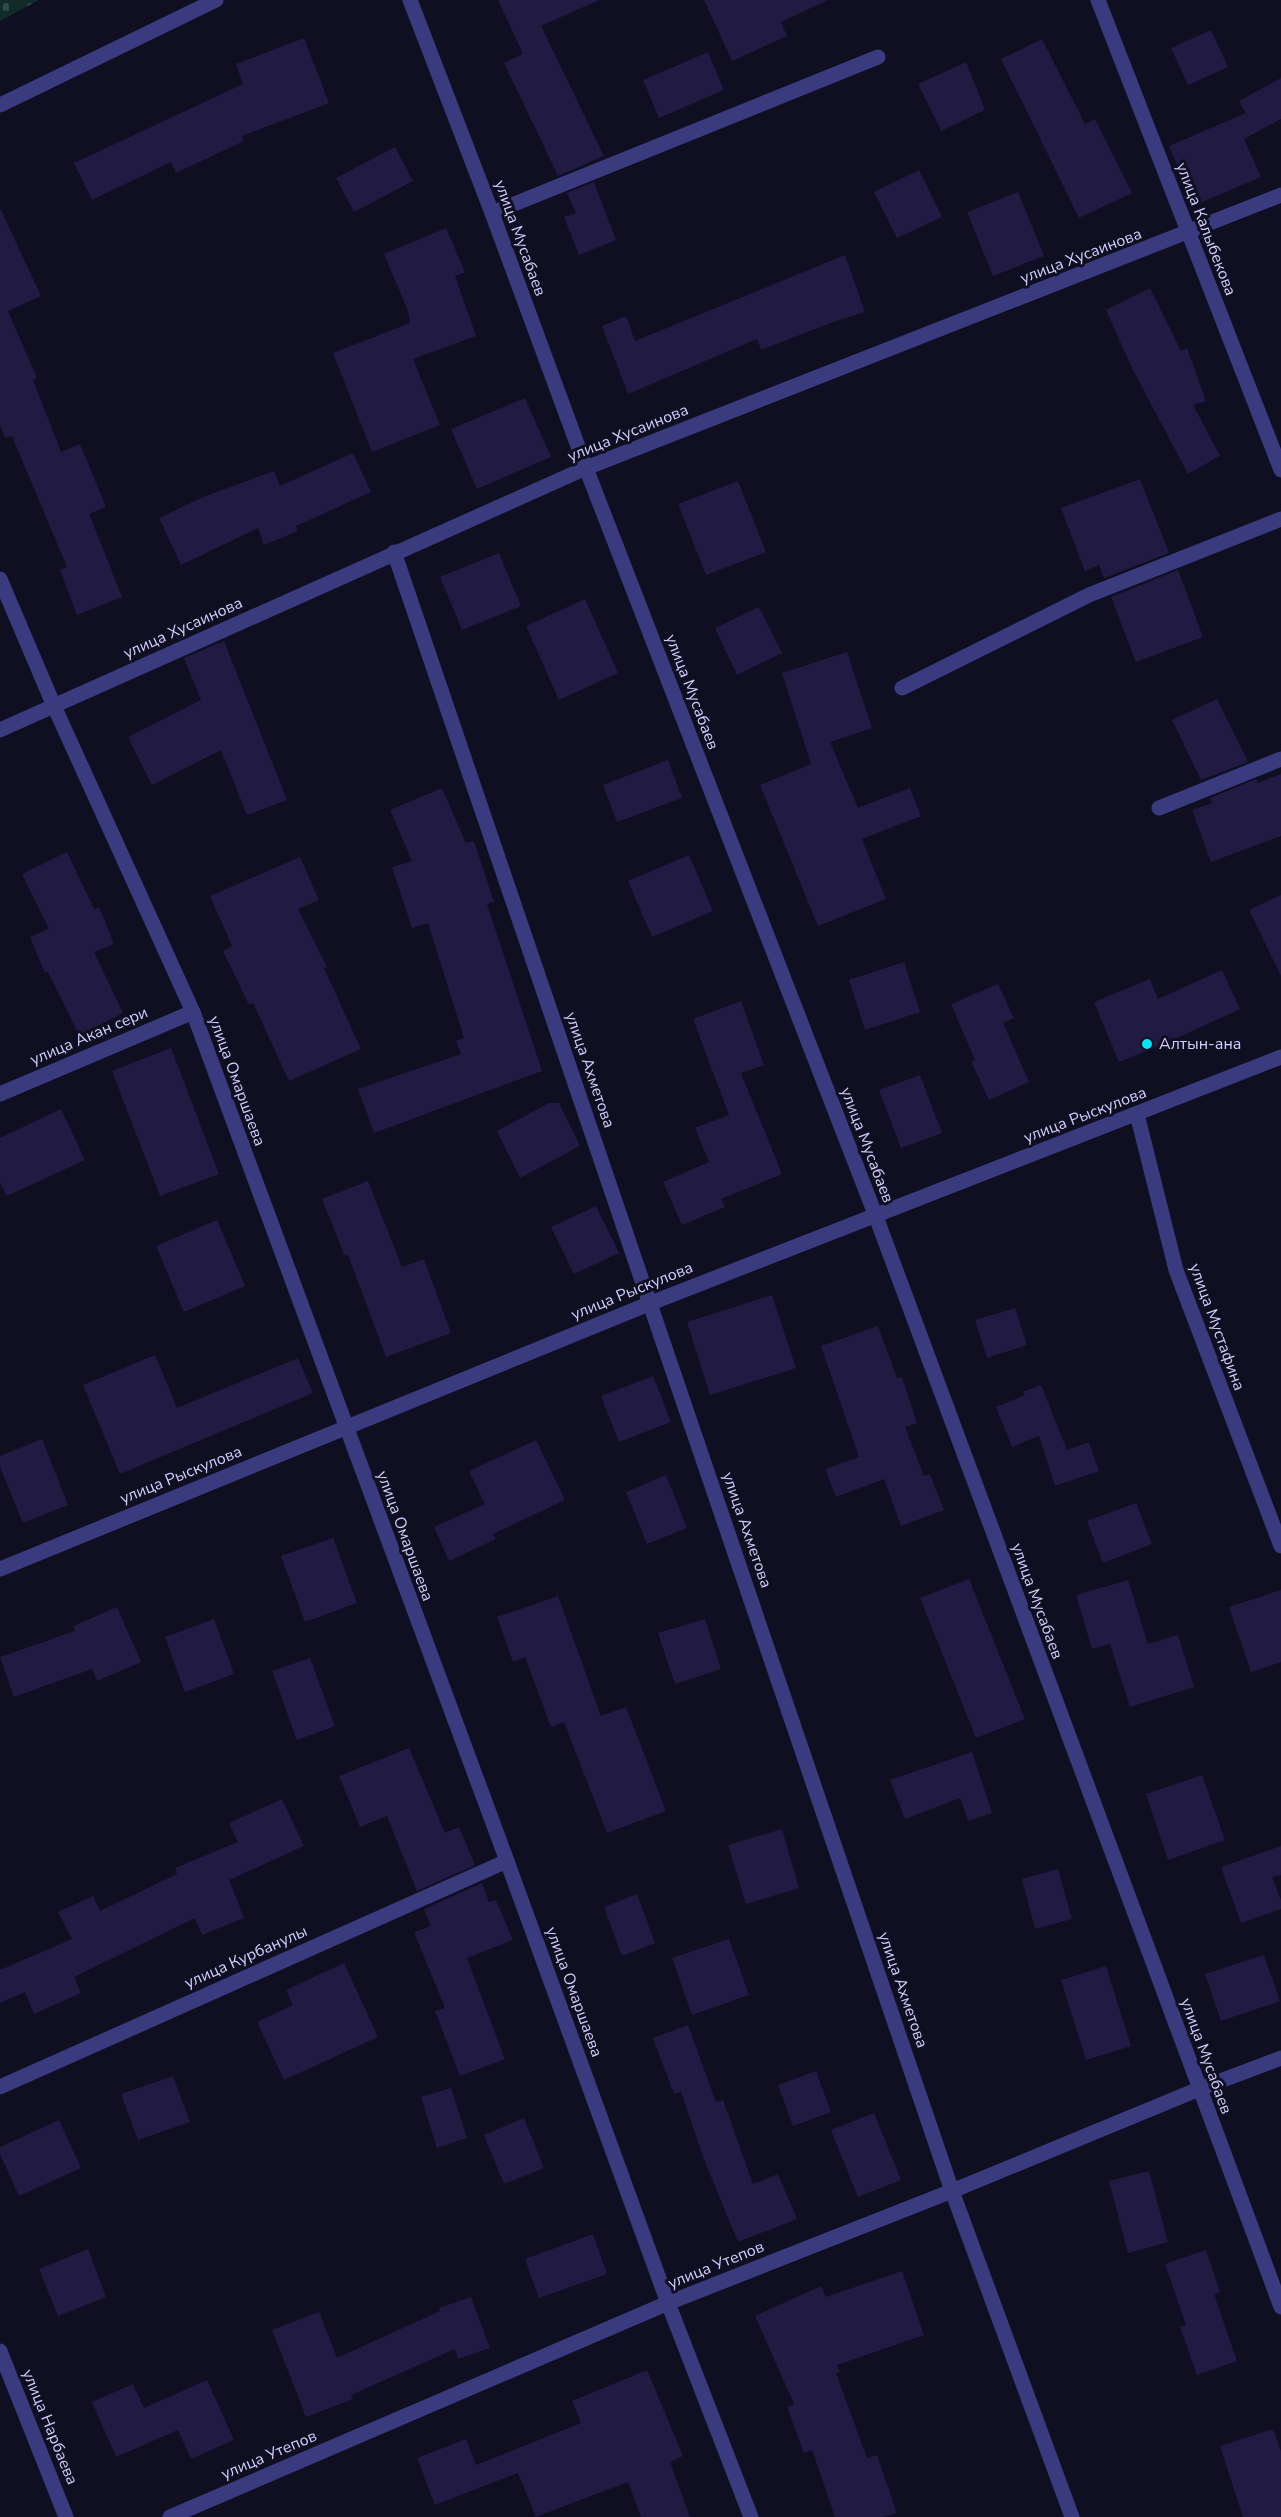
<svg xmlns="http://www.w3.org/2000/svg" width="1281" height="2517" font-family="'Nunito Sans',sans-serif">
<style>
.cemetery{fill:url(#cemetery-stones)}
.building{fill:#211a42}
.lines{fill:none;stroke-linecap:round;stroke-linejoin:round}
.minor{stroke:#3a3a7f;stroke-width:15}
.tertiary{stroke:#3a3a7f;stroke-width:15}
.poi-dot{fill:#05e6f4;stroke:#100e21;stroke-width:2}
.labels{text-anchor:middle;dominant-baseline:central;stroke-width:6;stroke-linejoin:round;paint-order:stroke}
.street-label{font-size:16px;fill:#d2cffe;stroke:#100e21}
.poi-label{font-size:16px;fill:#d2cffe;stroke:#100e21;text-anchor:start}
</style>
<defs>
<pattern id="cemetery-stones" width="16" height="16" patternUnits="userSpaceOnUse" patternTransform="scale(1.5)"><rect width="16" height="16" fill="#112b29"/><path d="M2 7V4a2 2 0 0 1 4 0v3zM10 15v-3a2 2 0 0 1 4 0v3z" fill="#334949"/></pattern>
</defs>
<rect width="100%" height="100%" fill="#100e21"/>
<!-- cemetery -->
<path class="cemetery" d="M 0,0 L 39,0 L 0,21 Z"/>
<!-- building -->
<g class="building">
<path d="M 498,0 L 599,0 L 541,26 L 604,156 L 558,176 L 504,63 L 523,54 Z"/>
<path d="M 704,0 L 828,0 L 781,22 L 787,36 L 732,61 Z"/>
<path d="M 1211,30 L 1228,67 L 1188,85 L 1171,48 Z"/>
<path d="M 304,38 L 329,103 L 242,136 L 244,141 L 176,173 L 171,162 L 92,200 L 74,163 L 243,84 L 236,64 Z"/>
<path d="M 1042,39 L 1085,124 L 1095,119 L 1132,193 L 1079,218 L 1001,59 Z"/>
<path d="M 708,52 L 724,90 L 659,118 L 643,80 Z"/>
<path d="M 966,62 L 985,110 L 941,131 L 918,84 Z"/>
<path d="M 1281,78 L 1281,119 L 1244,139 L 1261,177 L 1195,205 L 1169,146 L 1246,113 L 1239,101 Z"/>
<path d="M 395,147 L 413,181 L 354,212 L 336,178 Z"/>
<path d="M 919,170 L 942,217 L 897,238 L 874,192 Z"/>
<path d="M 594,182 L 616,240 L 579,255 L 564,217 L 576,213 L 567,193 Z"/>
<path d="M 1018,192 L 1044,256 L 993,276 L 967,212 Z"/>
<path d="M 0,208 L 41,296 L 8,311 L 37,378 L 33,380 L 61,452 L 80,444 L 106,507 L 89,514 L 122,597 L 77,615 L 60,570 L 67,567 L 12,436 L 5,438 L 0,425 Z"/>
<path d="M 446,228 L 465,272 L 455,276 L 476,336 L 413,359 L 440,425 L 372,452 L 333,353 L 410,323 L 408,311 L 384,254 Z"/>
<path d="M 845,255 L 865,312 L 836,321 L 761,350 L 757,339 L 628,394 L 602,326 L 626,316 L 635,341 Z"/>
<path d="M 1150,288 L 1181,351 L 1187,348 L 1206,401 L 1193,405 L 1220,456 L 1188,474 L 1132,368 L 1106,310 Z"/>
<path d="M 525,398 L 551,457 L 477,489 L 451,429 Z"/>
<path d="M 353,453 L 371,492 L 296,526 L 298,531 L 264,545 L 258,528 L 181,565 L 159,518 L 203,497 L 274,471 L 280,486 Z"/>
<path d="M 1140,479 L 1169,553 L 1104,578 L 1099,565 L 1085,571 L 1061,508 Z"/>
<path d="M 738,481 L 766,552 L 706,575 L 678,504 Z"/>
<path d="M 499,553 L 521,606 L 462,630 L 440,577 Z"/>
<path d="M 1178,570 L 1203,637 L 1136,662 L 1111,597 Z"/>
<path d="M 585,599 L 618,673 L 559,700 L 526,626 Z"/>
<path d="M 759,607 L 782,653 L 737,675 L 715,628 Z"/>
<path d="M 224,641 L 287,800 L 247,815 L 221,750 L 152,785 L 128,737 L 201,700 L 184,658 Z"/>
<path d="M 847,652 L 872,728 L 830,742 L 858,808 L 910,788 L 921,816 L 862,839 L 886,899 L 818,926 L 760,785 L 811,764 L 782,673 Z"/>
<path d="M 1217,699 L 1248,762 L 1201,780 L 1172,720 Z"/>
<path d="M 668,760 L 682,798 L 617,822 L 603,785 Z"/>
<path d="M 1281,774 L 1281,836 L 1211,862 L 1192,810 L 1212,803 L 1210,798 L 1256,779 L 1258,783 Z"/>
<path d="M 442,788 L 466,843 L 474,841 L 494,902 L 487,904 L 542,1071 L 374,1133 L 358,1089 L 461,1054 L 456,1041 L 464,1038 L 428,923 L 412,928 L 392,867 L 412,861 L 390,810 Z"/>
<path d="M 67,852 L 94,909 L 99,907 L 114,944 L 94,952 L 123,1013 L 79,1035 L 48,972 L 45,973 L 30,937 L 49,929 L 22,874 Z"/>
<path d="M 689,855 L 713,911 L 652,937 L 628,881 Z"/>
<path d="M 300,857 L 319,900 L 298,909 L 327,967 L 324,968 L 361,1049 L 289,1081 L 253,1003 L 249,1005 L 223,951 L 232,946 L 210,896 Z"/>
<path d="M 1281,895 L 1281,976 L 1249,910 Z"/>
<path d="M 904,962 L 920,1012 L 865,1030 L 849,980 Z"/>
<path d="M 1222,970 L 1240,1009 L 1175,1039 L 1119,1062 L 1094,1002 L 1150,979 L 1158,999 Z"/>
<path d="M 998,984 L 1014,1018 L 1003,1023 L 1029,1082 L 989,1100 L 971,1061 L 975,1060 L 951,1004 Z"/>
<path d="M 741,1001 L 764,1065 L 741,1073 L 782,1174 L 721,1199 L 725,1207 L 682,1225 L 663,1182 L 709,1162 L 695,1128 L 729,1115 L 693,1019 Z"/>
<path d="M 171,1048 L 219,1174 L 160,1196 L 112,1071 Z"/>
<path d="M 920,1075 L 942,1133 L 901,1148 L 879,1090 Z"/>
<path d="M 549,1103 L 559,1103 L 580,1146 L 520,1178 L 497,1131 Z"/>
<path d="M 61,1109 L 85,1160 L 7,1196 L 0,1182 L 0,1138 Z"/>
<path d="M 368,1181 L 402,1267 L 424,1259 L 451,1333 L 386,1357 L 348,1255 L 345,1256 L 322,1199 Z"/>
<path d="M 596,1206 L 619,1253 L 574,1274 L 551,1227 Z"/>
<path d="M 217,1220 L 245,1286 L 184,1312 L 156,1246 Z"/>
<path d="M 772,1295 L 796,1368 L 710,1395 L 687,1322 Z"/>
<path d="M 1015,1308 L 1027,1345 L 987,1358 L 975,1320 Z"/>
<path d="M 878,1326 L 897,1378 L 902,1377 L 917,1423 L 905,1427 L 924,1476 L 930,1474 L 944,1510 L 901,1526 L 884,1479 L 836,1497 L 825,1469 L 859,1457 L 821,1346 Z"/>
<path d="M 155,1355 L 177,1408 L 298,1358 L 313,1393 L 120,1474 L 83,1385 Z"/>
<path d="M 653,1376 L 671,1422 L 619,1442 L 601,1396 Z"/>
<path d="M 1041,1385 L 1067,1450 L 1089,1442 L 1099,1471 L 1055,1486 L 1039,1436 L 1012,1447 L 996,1407 L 1025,1395 L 1023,1392 Z"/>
<path d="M 42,1439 L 68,1505 L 23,1523 L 0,1467 L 0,1456 Z"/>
<path d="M 536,1440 L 565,1500 L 493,1534 L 496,1539 L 449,1561 L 434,1527 L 485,1504 L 469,1471 Z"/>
<path d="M 666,1475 L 687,1528 L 647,1544 L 626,1492 Z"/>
<path d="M 1136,1503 L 1152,1544 L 1103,1563 L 1087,1521 Z"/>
<path d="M 333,1538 L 357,1603 L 305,1622 L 281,1556 Z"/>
<path d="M 969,1579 L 1025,1719 L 976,1738 L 920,1598 Z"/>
<path d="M 1128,1580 L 1148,1644 L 1178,1635 L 1194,1687 L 1130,1707 L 1110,1644 L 1092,1649 L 1076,1595 Z"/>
<path d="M 1281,1590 L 1281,1662 L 1251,1672 L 1229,1607 Z"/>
<path d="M 558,1596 L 601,1716 L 626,1707 L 666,1811 L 607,1833 L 564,1722 L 551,1727 L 525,1657 L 513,1662 L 497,1617 Z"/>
<path d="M 117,1607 L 141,1662 L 97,1681 L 92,1669 L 14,1697 L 0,1657 L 75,1631 L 73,1626 Z"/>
<path d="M 214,1619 L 234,1674 L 185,1692 L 165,1637 Z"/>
<path d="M 705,1619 L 721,1669 L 675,1684 L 658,1633 Z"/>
<path d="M 310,1658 L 335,1726 L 297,1740 L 272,1671 Z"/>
<path d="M 409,1748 L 445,1833 L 459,1827 L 475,1865 L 417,1891 L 387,1816 L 360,1827 L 339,1776 Z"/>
<path d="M 972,1752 L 992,1813 L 968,1821 L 960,1798 L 905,1819 L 890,1780 Z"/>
<path d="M 1202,1775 L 1225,1840 L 1168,1860 L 1146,1794 Z"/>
<path d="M 282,1799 L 304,1846 L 229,1880 L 244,1918 L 202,1935 L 195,1918 L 74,1977 L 81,1993 L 34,2014 L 25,1992 L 0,2003 L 0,1970 L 72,1939 L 58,1912 L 93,1896 L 100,1911 L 177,1874 L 175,1868 L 238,1842 L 229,1823 Z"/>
<path d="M 782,1829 L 799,1888 L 746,1904 L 728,1845 Z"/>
<path d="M 1281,1846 L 1281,1875 L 1272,1877 L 1281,1900 L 1281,1909 L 1241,1923 L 1221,1867 Z"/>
<path d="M 1058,1869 L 1072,1919 L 1035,1929 L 1022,1879 Z"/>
<path d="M 482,1883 L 489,1902 L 496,1900 L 513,1940 L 467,1958 L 505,2059 L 460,2076 L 435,2011 L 445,2008 L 414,1932 L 431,1926 L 424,1909 Z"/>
<path d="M 637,1894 L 655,1943 L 622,1956 L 604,1907 Z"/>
<path d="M 729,1939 L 749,1995 L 692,2015 L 672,1958 Z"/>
<path d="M 1264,1955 L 1280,2001 L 1221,2021 L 1205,1974 Z"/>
<path d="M 344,1963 L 378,2037 L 284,2080 L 257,2022 L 293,2005 L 286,1990 Z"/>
<path d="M 1106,1966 L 1131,2046 L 1086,2060 L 1061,1980 Z"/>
<path d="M 688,2025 L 716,2102 L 723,2100 L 753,2184 L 778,2174 L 797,2219 L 738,2242 L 705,2162 L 681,2092 L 674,2094 L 653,2038 Z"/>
<path d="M 816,2071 L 831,2112 L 793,2126 L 778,2085 Z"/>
<path d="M 173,2076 L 190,2122 L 138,2140 L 121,2094 Z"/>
<path d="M 451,2088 L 467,2138 L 437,2148 L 421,2097 Z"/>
<path d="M 874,2113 L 901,2180 L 858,2197 L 831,2130 Z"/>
<path d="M 524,2118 L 544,2168 L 504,2184 L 484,2135 Z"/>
<path d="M 59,2120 L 81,2168 L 19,2196 L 0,2154 L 0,2147 Z"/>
<path d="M 1149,2171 L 1168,2242 L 1128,2253 L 1109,2181 Z"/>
<path d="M 593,2234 L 607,2274 L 539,2298 L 525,2259 Z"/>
<path d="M 88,2249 L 106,2297 L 58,2316 L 39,2269 Z"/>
<path d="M 1206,2250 L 1220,2292 L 1214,2294 L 1237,2361 L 1197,2375 L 1180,2327 L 1186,2325 L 1165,2264 Z"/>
<path d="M 902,2271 L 924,2335 L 837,2365 L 840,2372 L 836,2373 L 867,2458 L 877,2455 L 897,2513 L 884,2517 L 835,2517 L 812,2450 L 804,2453 L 787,2407 L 794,2404 L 755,2316 L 821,2286 L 826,2297 Z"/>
<path d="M 471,2297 L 490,2348 L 458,2359 L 455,2349 L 351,2395 L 353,2399 L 306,2417 L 272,2330 L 319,2312 L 337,2358 L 440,2311 L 439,2308 Z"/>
<path d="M 647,2370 L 683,2456 L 670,2462 L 690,2517 L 641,2517 L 628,2482 L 536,2517 L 518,2473 L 435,2505 L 417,2458 L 466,2439 L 476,2465 L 581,2423 L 572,2401 Z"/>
<path d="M 207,2380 L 234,2440 L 191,2459 L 178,2430 L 116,2457 L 92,2402 L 133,2384 L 144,2408 Z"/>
<path d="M 1273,2429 L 1281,2451 L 1281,2517 L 1243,2517 L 1220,2446 Z"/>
</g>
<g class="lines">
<!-- minor -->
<g class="minor">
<path d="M 410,0 L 492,213 L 586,468 L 875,1214 L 1281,2307"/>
<path d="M 1098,0 L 1281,470"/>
<path d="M 492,213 L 878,57"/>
<path d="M 394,552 L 952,2191 L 1072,2517"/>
<path d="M 0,579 L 54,706 L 193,1012 L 507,1861 L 668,2303 L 751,2517"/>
<path d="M 902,688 L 1089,595 L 1281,519"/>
<path d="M 0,730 L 586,468 L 1281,195"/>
<path d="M 1159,808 L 1281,759"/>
<path d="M 0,1094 L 193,1012"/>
<path d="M 1137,1114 L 1176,1270 L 1281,1546"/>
<path d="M 0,1569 L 651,1303 L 1281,1057"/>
<path d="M 0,2087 L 507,1861"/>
<path d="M 0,2351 L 66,2517"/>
<path d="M 170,2517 L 668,2303 L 952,2191 L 1199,2089 L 1281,2058"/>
</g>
<!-- tertiary -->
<path class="tertiary" d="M 0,105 L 216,0"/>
</g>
<!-- markers -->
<circle class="poi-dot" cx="1147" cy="1044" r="6"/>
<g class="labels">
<!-- street labels -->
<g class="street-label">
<text transform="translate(1206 229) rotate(69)">улица Калыбекова</text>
<text transform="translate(520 238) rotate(70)">улица Мусабаев</text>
<text transform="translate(1081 256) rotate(-21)">улица Хусаинова</text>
<text transform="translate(628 433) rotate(-22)">улица Хусаинова</text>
<text transform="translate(183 628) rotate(-24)">улица Хусаинова</text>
<text transform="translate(692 692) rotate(69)">улица Мусабаев</text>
<text transform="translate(89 1036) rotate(-23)">улица Акан сери</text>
<text transform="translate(590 1070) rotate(71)">улица Ахметова</text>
<text transform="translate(237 1081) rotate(70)">улица Омаршаева</text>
<text transform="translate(1085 1115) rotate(-21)">улица Рыскулова</text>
<text transform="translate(867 1145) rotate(69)">улица Мусабаев</text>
<text transform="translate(632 1291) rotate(-22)">улица Рыскулова</text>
<text transform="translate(1217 1327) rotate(70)">улица Мустафина</text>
<text transform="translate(181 1475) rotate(-22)">улица Рыскулова</text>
<text transform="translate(747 1530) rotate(71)">улица Ахметова</text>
<text transform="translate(405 1536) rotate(70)">улица Омаршаева</text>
<text transform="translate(1037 1601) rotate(70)">улица Мусабаев</text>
<text transform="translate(246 1957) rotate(-24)">улица Курбанулы</text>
<text transform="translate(903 1990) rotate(71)">улица Ахметова</text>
<text transform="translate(574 1992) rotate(70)">улица Омаршаева</text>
<text transform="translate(1206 2056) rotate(70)">улица Мусабаев</text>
<text transform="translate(716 2265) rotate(-22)">улица Утепов</text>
<text transform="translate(50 2427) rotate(68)">улица Нарбаева</text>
<text transform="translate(269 2455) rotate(-23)">улица Утепов</text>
</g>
<!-- poi labels -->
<g class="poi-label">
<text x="1159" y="1044">Алтын-ана</text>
</g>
</g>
</svg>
